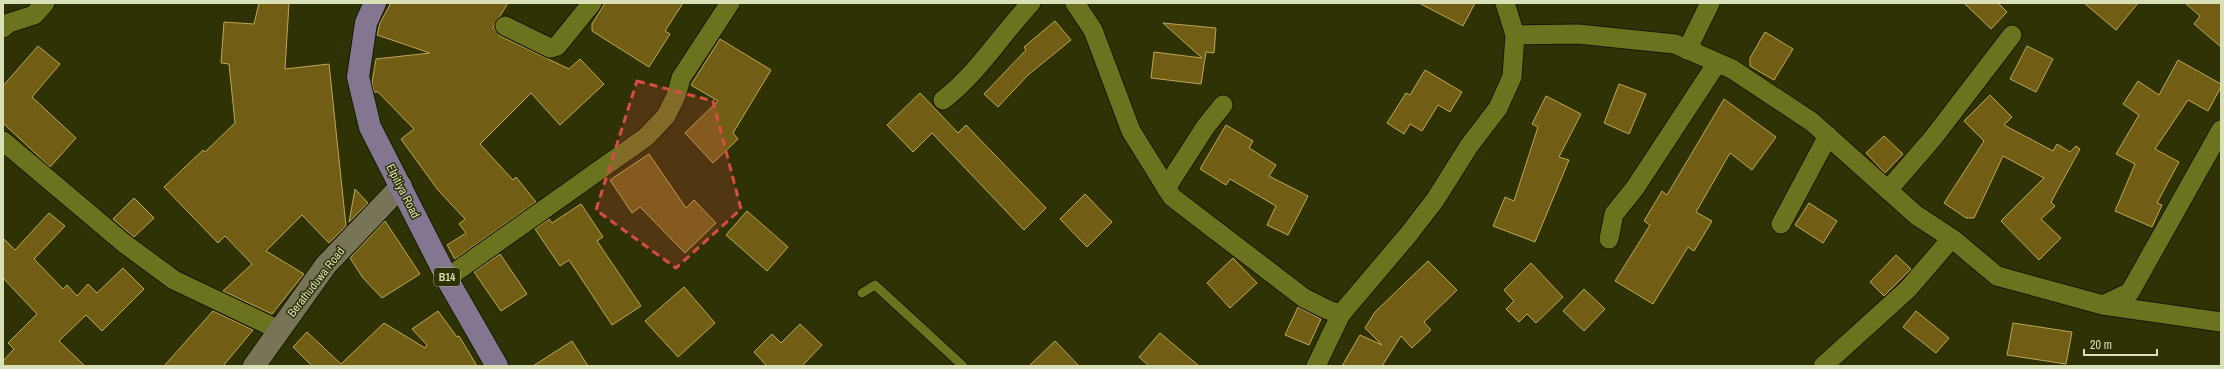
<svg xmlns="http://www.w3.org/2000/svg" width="2224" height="369" font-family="'Archivo Narrow',sans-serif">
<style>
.building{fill:#715e14;stroke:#bda754}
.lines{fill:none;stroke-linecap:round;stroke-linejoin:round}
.lane-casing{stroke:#171902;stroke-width:11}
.street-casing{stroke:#171902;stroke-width:21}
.secondary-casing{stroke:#171902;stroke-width:24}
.primary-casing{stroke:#171902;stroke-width:24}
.lane{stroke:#6c731e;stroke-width:9}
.street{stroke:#6c731e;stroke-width:19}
.secondary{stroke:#787457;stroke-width:22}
.primary{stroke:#837690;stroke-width:22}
.marked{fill:#d74d45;fill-opacity:0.2;stroke:#d74d45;stroke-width:3;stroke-dasharray:8 5;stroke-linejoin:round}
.labels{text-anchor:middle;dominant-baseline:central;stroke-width:3;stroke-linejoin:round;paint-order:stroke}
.shield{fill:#2f3205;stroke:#a6ab82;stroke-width:1}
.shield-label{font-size:11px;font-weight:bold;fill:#d9dfb7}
.street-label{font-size:12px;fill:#d9dfb7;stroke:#2f3205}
</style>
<rect width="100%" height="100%" fill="#2f3205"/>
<!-- building -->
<g class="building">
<path d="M 259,3 L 289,3 L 285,69 L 329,64 L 346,226 L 329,243 L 302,215 L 266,251 L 304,274 L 272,314 L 223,291 L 252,264 L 225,236 L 218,243 L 164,187 L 203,150 L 205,152 L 235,123 L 229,64 L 221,63 L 224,22 L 254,24 Z"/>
<path d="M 391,3 L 508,3 L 493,27 L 500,36 L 569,69 L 580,59 L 604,84 L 560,125 L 531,93 L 480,144 L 513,180 L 516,177 L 536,202 L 455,259 L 447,245 L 466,233 L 459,224 L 465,219 L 438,190 L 401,139 L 414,129 L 378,92 L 374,92 L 372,83 L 376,59 L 430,53 L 377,35 L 380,23 Z"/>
<path d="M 605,3 L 683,3 L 665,31 L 670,34 L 649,67 L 592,31 L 592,24 Z"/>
<path d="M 1419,3 L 1475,3 L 1463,26 Z"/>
<path d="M 1964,3 L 1998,3 L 2007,12 L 1991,29 Z"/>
<path d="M 2084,3 L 2138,3 L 2116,30 Z"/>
<path d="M 2185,3 L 2221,3 L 2221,47 L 2194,24 L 2200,16 Z"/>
<path d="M 1055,21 L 1071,40 L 1028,75 L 998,107 L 984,94 L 1026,50 L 1024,47 Z"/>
<path d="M 1163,23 L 1216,28 L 1214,53 L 1206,52 L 1201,84 L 1151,78 L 1154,52 L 1202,58 Z"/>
<path d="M 1765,32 L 1793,49 L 1774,80 L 1750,66 L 1750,58 Z"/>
<path d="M 720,39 L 771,70 L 733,133 L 738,139 L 713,163 L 685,133 L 718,101 L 691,85 Z"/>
<path d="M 38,46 L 60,64 L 32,97 L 76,138 L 50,167 L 3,123 L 3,86 Z"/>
<path d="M 2027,46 L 2053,59 L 2036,92 L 2010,79 Z"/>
<path d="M 2178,60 L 2221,84 L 2221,87 L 2208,111 L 2188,100 L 2155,149 L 2179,162 L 2157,203 L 2162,205 L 2152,227 L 2115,211 L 2135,164 L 2116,154 L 2139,115 L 2123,104 L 2138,81 L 2159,95 Z"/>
<path d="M 1425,70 L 1462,92 L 1450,112 L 1438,105 L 1422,131 L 1410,124 L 1404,134 L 1387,123 L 1406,93 L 1410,95 Z"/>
<path d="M 1619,84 L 1646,94 L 1629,134 L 1604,123 Z"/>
<path d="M 920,93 L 958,133 L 966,125 L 1046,208 L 1024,230 L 932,133 L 913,152 L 887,125 Z"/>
<path d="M 1990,95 L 2012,117 L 2004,125 L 2053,151 L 2057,144 L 2070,152 L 2076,146 L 2080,149 L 2051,202 L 2055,206 L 2041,219 L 2061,238 L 2039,260 L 2001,221 L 2044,178 L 2003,156 L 1974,218 L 1966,218 L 1944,203 L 1984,141 L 1964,121 Z"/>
<path d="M 1546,96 L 1581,114 L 1559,157 L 1569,160 L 1535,242 L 1493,226 L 1505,197 L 1514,201 L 1538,127 L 1532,124 Z"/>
<path d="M 1724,99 L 1776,137 L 1752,170 L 1730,153 L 1696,212 L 1712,221 L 1694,251 L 1688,247 L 1653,304 L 1615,281 L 1650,225 L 1644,221 L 1662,191 L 1667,195 Z"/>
<path d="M 1226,125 L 1253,141 L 1249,148 L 1276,165 L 1269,176 L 1308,196 L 1288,235 L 1267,225 L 1276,206 L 1230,179 L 1226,185 L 1200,169 Z"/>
<path d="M 1884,136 L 1903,154 L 1885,173 L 1866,153 Z"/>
<path d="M 649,154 L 686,208 L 694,200 L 716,223 L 685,253 L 640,207 L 632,213 L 610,180 Z"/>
<path d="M 355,189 L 368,203 L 349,222 Z"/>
<path d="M 1085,194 L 1112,222 L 1087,247 L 1060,219 Z"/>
<path d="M 134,198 L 154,218 L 134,237 L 113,219 Z"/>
<path d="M 1809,203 L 1837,221 L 1823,243 L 1795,225 Z"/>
<path d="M 581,204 L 603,237 L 597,241 L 641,306 L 612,325 L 569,260 L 560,266 L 535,229 L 549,219 L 552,223 Z"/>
<path d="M 747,211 L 788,247 L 767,271 L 726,235 Z"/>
<path d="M 49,213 L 65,226 L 34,259 L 63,289 L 67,285 L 77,296 L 88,284 L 97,293 L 123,268 L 144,289 L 102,331 L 86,315 L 59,341 L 85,366 L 3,366 L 3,361 L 14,349 L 8,343 L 37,314 L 3,278 L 3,238 L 15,250 Z"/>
<path d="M 385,221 L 420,274 L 382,298 L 363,278 L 350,258 Z"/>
<path d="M 500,254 L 527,294 L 501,311 L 474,272 Z"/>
<path d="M 1896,255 L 1911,269 L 1884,296 L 1870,282 Z"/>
<path d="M 1233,258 L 1257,283 L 1230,308 L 1207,283 Z"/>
<path d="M 1428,261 L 1457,290 L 1424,322 L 1431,330 L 1412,348 L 1401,336 L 1382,366 L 1342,366 L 1360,335 L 1382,345 L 1365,328 L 1375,312 Z"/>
<path d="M 1531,263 L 1563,297 L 1536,323 L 1527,314 L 1519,322 L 1506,309 L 1514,301 L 1504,290 Z"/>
<path d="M 684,287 L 715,323 L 678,357 L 645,321 Z"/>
<path d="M 1584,289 L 1605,309 L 1584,331 L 1563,311 Z"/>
<path d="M 1298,307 L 1321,319 L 1309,345 L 1285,335 Z"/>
<path d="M 213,311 L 253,330 L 223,366 L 164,366 Z"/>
<path d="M 438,311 L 457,337 L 459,336 L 477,366 L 312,366 L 293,347 L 307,332 L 341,364 L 384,323 L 425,348 L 427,345 L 412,329 Z"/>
<path d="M 1916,311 L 1949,338 L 1936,353 L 1903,327 Z"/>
<path d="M 2013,323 L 2072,332 L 2066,364 L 2007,355 Z"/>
<path d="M 800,324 L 822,345 L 802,366 L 767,366 L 754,352 L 772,334 L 781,343 Z"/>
<path d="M 1160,333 L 1199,366 L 1149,366 L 1139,357 Z"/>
<path d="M 572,341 L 588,366 L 533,366 Z"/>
<path d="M 1055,341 L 1079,366 L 1029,366 Z"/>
</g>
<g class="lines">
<defs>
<path id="lane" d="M 862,293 L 875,285 L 963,366"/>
<g id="street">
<path d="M 1075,3 L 1093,30 L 1131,131 L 1172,197 L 1304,298 L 1328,310 L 1341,314"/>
<path d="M 505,26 L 550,48 L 557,46 L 592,3"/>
<path d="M 3,28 L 9,23 L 34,15 L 45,3"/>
<path d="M 1515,35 L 1578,34 L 1675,44 L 1732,69 L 1812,122 L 1916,215 L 1954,240 L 1997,276 L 2103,305 L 2130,292 L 2221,130"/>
<path d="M 1687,50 L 1710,3"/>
<path d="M 943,100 C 978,73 1001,35 1031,3"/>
<path d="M 3,141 L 125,244 L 174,280 L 279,330"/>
<path d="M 1166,188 L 1206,126 L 1223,105"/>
<path d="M 1888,190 L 1933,138 L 2012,35"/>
<path d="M 1781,224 L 1828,136"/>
<path d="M 1609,239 L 1614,214 L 1635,188 L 1717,63"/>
<path d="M 447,278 L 646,137 L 666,116 L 676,96 L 681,78 L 730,3"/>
<path d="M 2103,305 L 2221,322"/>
<path d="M 1316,366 L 1341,314 L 1408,235 L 1435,200 L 1469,146 L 1498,108 L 1512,77 L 1515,35 L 1505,3"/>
<path d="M 1823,366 L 1908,289 L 1951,239"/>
</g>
<path id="secondary" d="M 254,366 L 326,265 L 401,186"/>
<path id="primary" d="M 375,3 L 366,23 L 358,77 L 370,127 L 450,284 L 497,366"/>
</defs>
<!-- lane casing -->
<use href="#lane" class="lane-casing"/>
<!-- street casing -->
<use href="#street" class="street-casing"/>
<!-- secondary casing -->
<use href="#secondary" class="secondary-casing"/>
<!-- primary casing -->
<use href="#primary" class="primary-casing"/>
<!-- lane -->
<use href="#lane" class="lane"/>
<!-- street -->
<use href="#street" class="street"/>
<!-- secondary -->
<use href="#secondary" class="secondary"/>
<!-- primary -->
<use href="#primary" class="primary"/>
</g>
<!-- marked area -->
<path class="marked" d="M 637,81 L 713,101 L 741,209 L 676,268 L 596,210 Z"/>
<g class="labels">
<!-- shield labels -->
<rect class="shield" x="434" y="268" width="26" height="18" rx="3"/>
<g class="shield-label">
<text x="447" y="277">B14</text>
</g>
<!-- street labels -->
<g class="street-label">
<text transform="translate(403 191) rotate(63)">Elpitiya Road</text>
<text transform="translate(316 282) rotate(-52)">Berathuduwa Road</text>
</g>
</g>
<!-- border -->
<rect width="2224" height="369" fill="none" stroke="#d9dfb7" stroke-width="8"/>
<!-- scale -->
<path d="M2084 349v6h73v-6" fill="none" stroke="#d9dfb7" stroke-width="2"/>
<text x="2090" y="349" font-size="12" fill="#d9dfb7" stroke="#2f3205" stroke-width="3" paint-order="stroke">20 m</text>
</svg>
